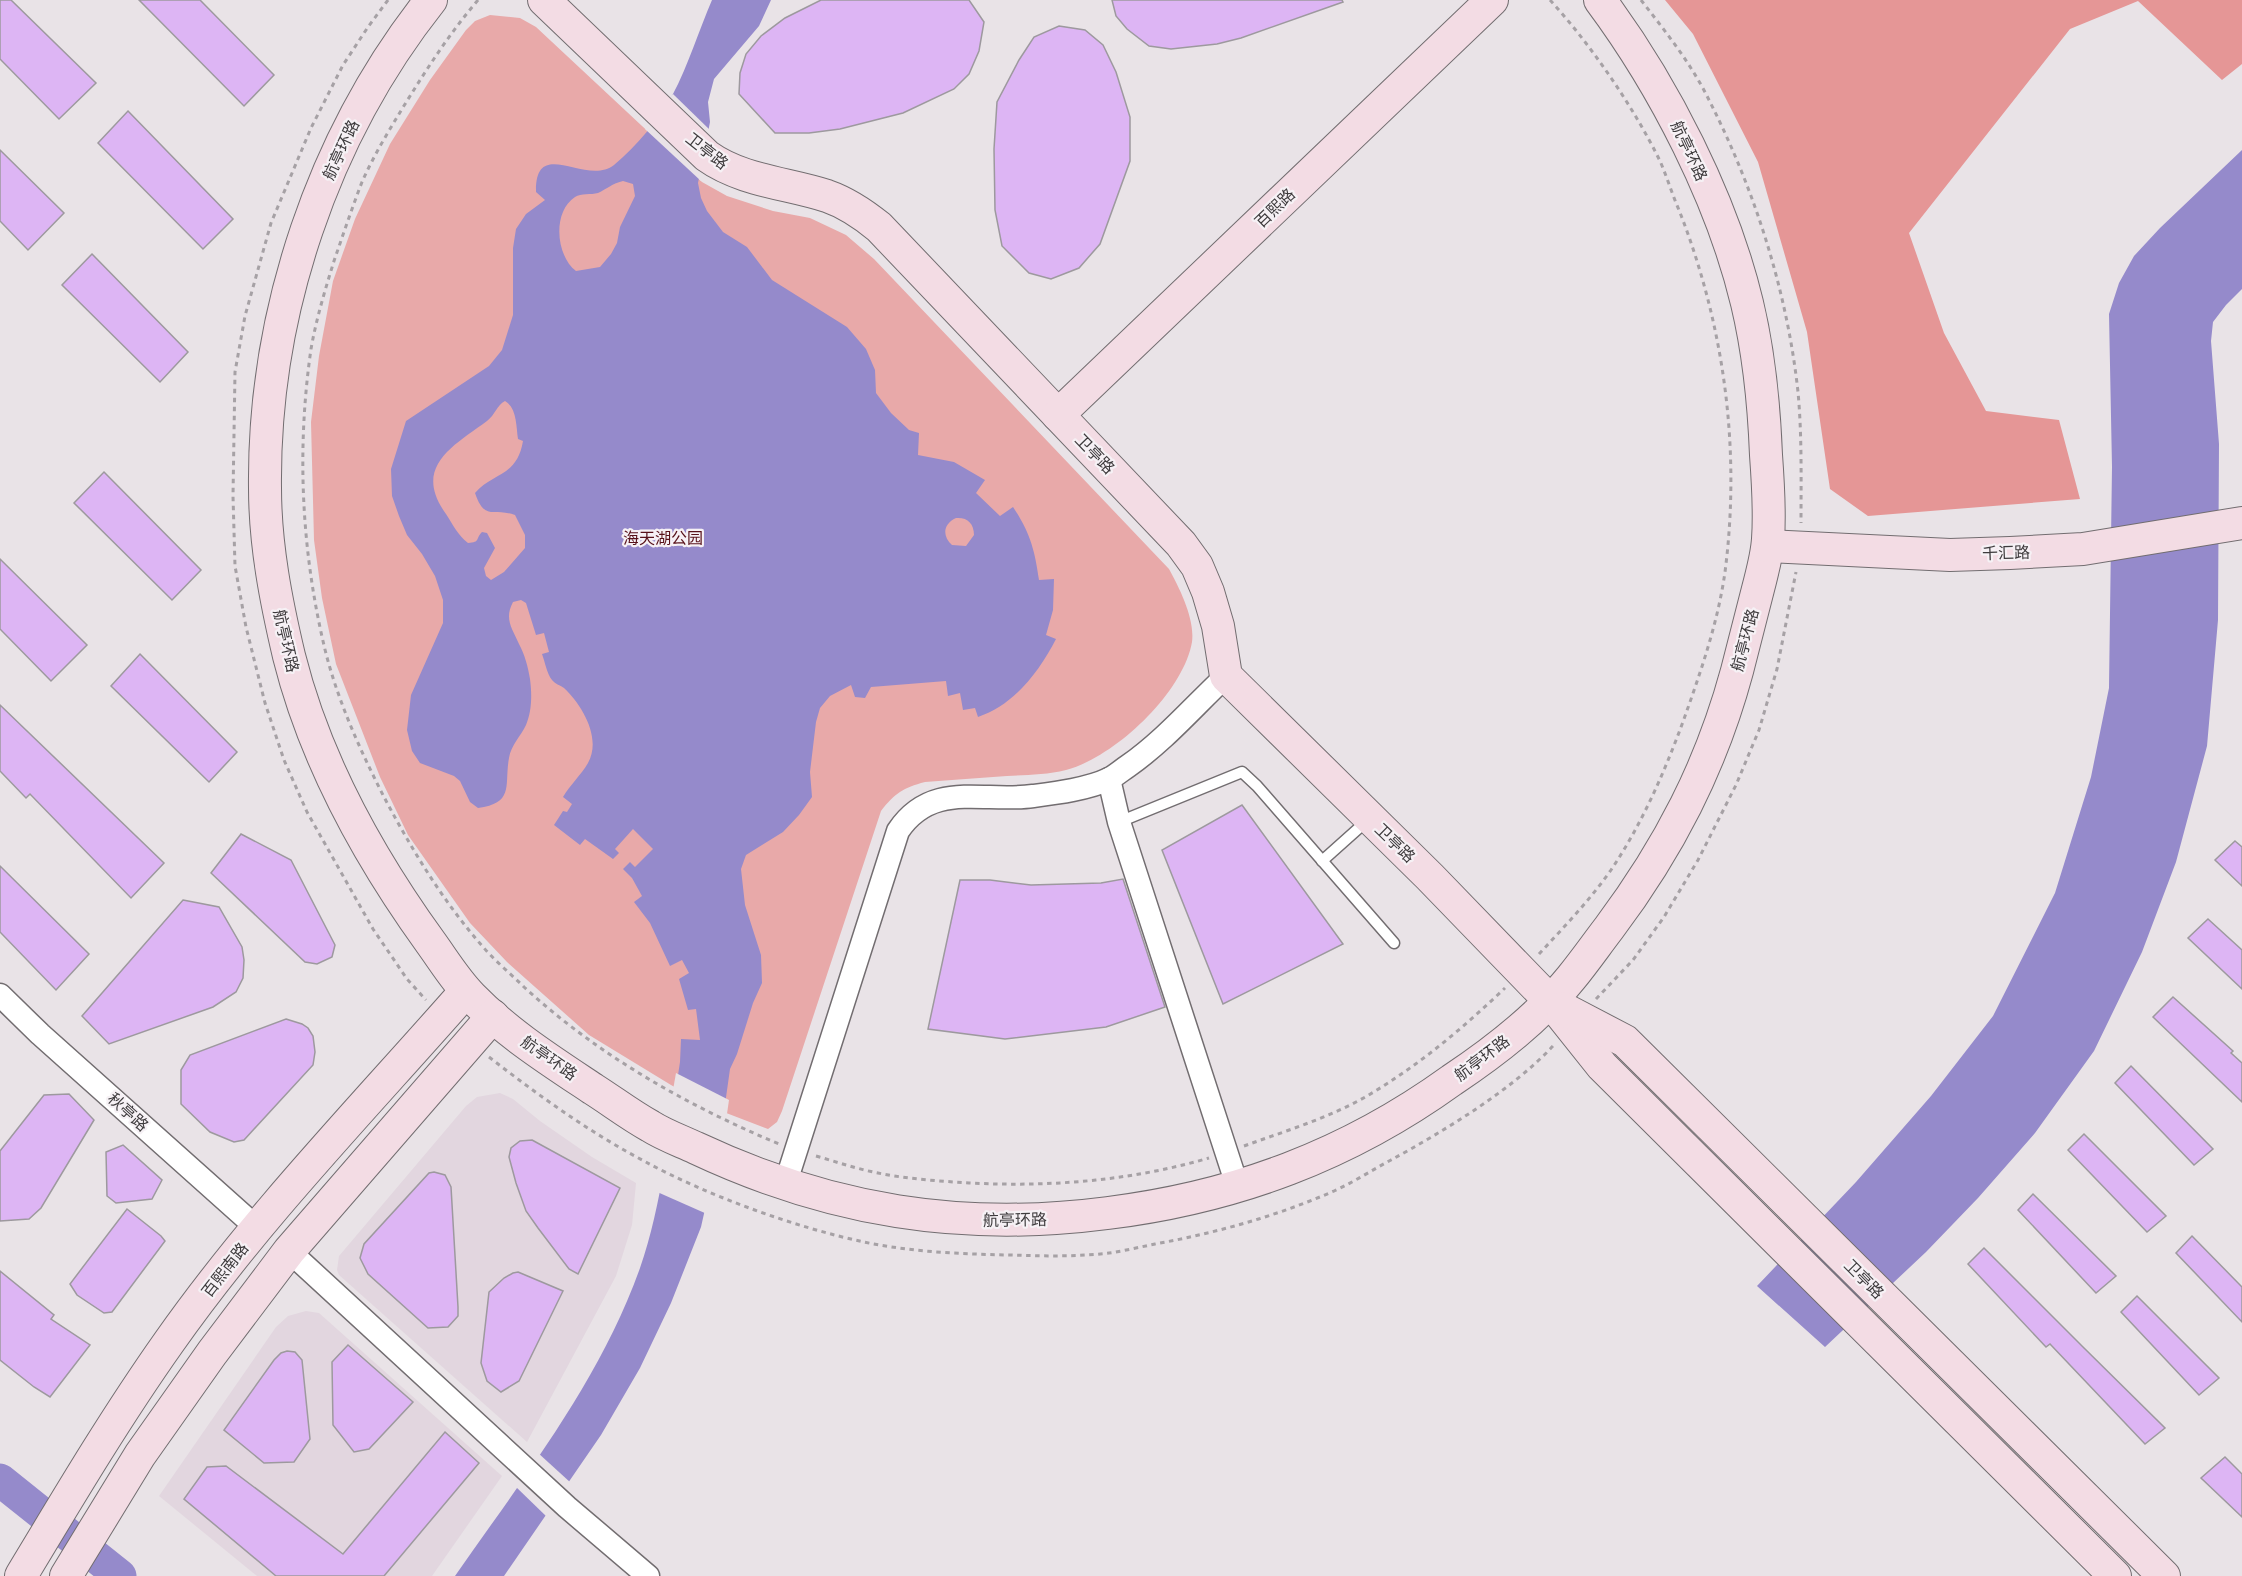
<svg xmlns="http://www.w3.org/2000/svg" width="2242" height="1576" font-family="Karla,'Noto Sans SC',sans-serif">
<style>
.built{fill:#e2d6df}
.green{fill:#e8a9a9}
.forest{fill:#e59696}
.water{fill:#958acb;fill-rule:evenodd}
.pier{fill:#e9e3e7}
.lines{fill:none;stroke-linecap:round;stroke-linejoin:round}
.river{stroke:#958acb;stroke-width:33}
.building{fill:#ddb5f4;stroke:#9d999e;stroke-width:1.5}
.lane-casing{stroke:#726d70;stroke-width:13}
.street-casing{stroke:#726d70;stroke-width:25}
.secondary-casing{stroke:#726d70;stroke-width:34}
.path{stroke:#a6a1a5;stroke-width:3;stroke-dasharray:4.5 4.5;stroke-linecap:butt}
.lane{stroke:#fff;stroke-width:10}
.street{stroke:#fff;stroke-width:22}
.secondary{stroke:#f3dce4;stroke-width:32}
.labels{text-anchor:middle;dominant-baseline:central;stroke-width:4.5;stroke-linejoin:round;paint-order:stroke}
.street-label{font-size:16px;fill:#3e3b3d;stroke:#f6f1f5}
.park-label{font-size:16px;fill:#571119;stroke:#f6f1f5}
</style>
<rect width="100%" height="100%" fill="#e9e3e7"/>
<!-- built -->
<g class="built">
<path d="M 500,1093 L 513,1099 L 540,1121 L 592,1157 L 636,1183 L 632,1225 L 616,1276 L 527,1442 L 339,1275 L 337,1270 L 339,1256 L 466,1106 L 477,1097 Z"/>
<path d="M 306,1311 L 319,1313 L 502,1476 L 432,1576 L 257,1576 L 159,1496 L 276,1327 L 288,1316 Z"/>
</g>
<!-- green -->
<path class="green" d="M 490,15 L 520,18 L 536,27 L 702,182 L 727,196 L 773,211 L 810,218 L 846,235 L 874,259 L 1169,569 C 1180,589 1195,619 1192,642 C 1183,693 1115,757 1066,770 C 1046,775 1026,775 1007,776 C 979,778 952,780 925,782 C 903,788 895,793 881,811 L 782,1111 L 777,1122 L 768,1129 L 708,1106 L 671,1085 L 589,1035 L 507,962 L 470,923 L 408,835 L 380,777 L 336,664 L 322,598 L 314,540 L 311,422 L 319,356 L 333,281 L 355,219 L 390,144 L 430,80 L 466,30 L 475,21 Z"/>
<!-- forest -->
<path class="forest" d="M 1665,0 L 2242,0 L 2242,64 L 2222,80 L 2138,1 L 2070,29 L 1909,233 L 1944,333 L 1986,411 L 2059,420 L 2080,499 L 1868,516 L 1830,489 L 1807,332 L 1758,162 L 1693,34 Z"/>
<!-- water -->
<g class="water">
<path d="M 712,0 L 771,0 L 759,26 L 714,79 L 708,102 L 710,122 L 698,183 L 701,198 L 707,211 L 723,232 L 747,247 L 772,280 L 847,327 L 866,349 L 875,370 L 876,393 L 891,413 L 909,430 L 919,433 L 918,455 L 954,462 L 985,480 L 976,493 L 1000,516 L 1013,507 C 1030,532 1035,551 1039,580 L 1054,579 L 1053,610 L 1046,635 L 1056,639 C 1039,672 1014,705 978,717 L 975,708 L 963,710 L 960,693 L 948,696 L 946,681 L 871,687 L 865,698 L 855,697 L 851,685 L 830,696 L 820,708 L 816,722 L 810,772 L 812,797 L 799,815 L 783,832 L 746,855 L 741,869 L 745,905 L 761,955 L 762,983 L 753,1003 L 737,1054 L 730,1069 L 719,1147 L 701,1227 L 671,1303 L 640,1368 L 601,1435 L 504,1576 L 455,1576 C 523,1478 600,1381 640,1268 C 662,1206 670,1127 680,1062 L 681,1039 L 700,1040 L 696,1009 L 688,1010 L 679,979 L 689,973 L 682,960 L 670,966 L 650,923 L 634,902 L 642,896 L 632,878 L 623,869 L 630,862 L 635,867 L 653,849 L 633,829 L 615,849 L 619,853 L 613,859 L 585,839 L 580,845 L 554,825 L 563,811 L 567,812 L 572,804 L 563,797 C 570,785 581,775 588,763 C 602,738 582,705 564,688 C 560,685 555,684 552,680 C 547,674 545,662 542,654 L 549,652 L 544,633 L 536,635 L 526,603 L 521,600 L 513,602 C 504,619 512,628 519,644 C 525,655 528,667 530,679 C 532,694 532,711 526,725 C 521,736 511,745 509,758 C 504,785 515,803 478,808 L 470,802 L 460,781 L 454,776 L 420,763 L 412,751 L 407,730 L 411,695 L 443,623 L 443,600 L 435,576 L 422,554 L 407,535 L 399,516 L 392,496 L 391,469 L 406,421 L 489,366 L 502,350 L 513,315 L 513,248 L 516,229 L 526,214 L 545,200 L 536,192 C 535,135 586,187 614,165 C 637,146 658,120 673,94 C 688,66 699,30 712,0 ZM 623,181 L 633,184 L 635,196 L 620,227 L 617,243 L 611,254 L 600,267 L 576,271 C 556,256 552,212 575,197 C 581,193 591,195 598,193 C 607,189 611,184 623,181 ZM 505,401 C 517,408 516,426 518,439 L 523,441 C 517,477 493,472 475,493 C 485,522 493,507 515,515 L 525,535 L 525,548 L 504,572 L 491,580 L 486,576 L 484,568 L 495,548 L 487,533 L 482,532 C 475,539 481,542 468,543 C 458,535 453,525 446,514 C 412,467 453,446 487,421 C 495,415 497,405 505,401 ZM 956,518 C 967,517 974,523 974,535 L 966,546 L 952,545 C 942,536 943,524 956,518 Z"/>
<path d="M 2242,150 L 2242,289 L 2226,305 L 2213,322 L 2211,341 L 2219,444 L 2218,620 L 2207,746 L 2176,862 L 2142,952 L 2094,1051 L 2035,1133 L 1978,1198 L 1926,1252 L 1825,1347 L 1757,1286 L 1856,1182 L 1931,1096 L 1993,1016 L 2055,893 L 2091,777 L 2109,688 L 2112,467 L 2109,314 L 2119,283 L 2134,256 L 2160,228 Z"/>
</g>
<!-- pier -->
<g class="pier">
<path d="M 673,94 L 711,131 L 701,181 L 645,129 Z"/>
<path d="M 676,1073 L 729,1100 L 722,1148 L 707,1214 L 655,1191 Z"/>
<path d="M 537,1452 L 571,1483 L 548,1518 L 514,1485 Z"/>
</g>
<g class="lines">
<!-- river -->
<path class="river" d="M 0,1480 L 120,1576"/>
</g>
<!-- building -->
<g class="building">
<path d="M 0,0 L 11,0 L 96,83 L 59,119 L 0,59 Z"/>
<path d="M 139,0 L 200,0 L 274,75 L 244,106 Z"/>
<path d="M 821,0 L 969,0 L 984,22 L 979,51 L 969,74 L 954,89 L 903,113 L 840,129 L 809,133 L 775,133 L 739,94 L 740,73 L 746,54 L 761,36 L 785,18 Z"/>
<path d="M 1112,0 L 1342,0 L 1343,2 L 1241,38 L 1217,44 L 1171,49 L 1149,46 L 1127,29 L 1116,16 Z"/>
<path d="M 1059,26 L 1085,30 L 1103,45 L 1116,72 L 1130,117 L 1130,161 L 1100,244 L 1079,268 L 1051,279 L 1029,273 L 1002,246 L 995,210 L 994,149 L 997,102 L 1019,60 L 1034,37 Z"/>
<path d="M 128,111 L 233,219 L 203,249 L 98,143 Z"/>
<path d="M 0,150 L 64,213 L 28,250 L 0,221 Z"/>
<path d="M 92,254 L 188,352 L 160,382 L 62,285 Z"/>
<path d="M 104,472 L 201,570 L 172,600 L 74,503 Z"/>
<path d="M 0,559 L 87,645 L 51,681 L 0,629 Z"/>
<path d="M 140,654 L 237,752 L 209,782 L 111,686 Z"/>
<path d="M 0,705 L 164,863 L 131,898 L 30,794 L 26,798 L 0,771 Z"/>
<path d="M 1242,805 L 1343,944 L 1223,1004 L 1162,850 Z"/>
<path d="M 241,834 L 291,860 L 335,945 L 332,957 L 317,964 L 305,962 L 211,873 Z"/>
<path d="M 2235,841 L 2242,847 L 2242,886 L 2215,860 Z"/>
<path d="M 0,866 L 89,954 L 56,990 L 0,932 Z"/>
<path d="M 1123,879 L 1165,1007 L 1106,1027 L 1005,1039 L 928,1029 L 960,880 L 990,880 L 1031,885 L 1101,883 Z"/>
<path d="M 183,900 L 219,907 L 242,947 L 244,960 L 243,978 L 236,992 L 213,1007 L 109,1044 L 82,1016 Z"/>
<path d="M 2208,919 L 2242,950 L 2242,989 L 2188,938 Z"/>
<path d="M 2173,997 L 2233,1051 L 2231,1053 L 2242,1063 L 2242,1102 L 2153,1017 Z"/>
<path d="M 286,1019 L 302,1024 L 308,1028 L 313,1036 L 315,1052 L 313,1065 L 244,1140 L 234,1142 L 210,1132 L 181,1104 L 181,1070 L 190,1055 Z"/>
<path d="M 2131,1066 L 2213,1149 L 2194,1165 L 2115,1083 Z"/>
<path d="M 69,1094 L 94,1120 L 41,1208 L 29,1219 L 0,1221 L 0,1151 L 44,1095 Z"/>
<path d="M 2084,1134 L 2166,1216 L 2147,1232 L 2068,1150 Z"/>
<path d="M 532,1140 L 620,1188 L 578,1274 L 569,1269 L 538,1228 L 526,1211 L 516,1183 L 509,1157 L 511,1148 L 520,1141 Z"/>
<path d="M 123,1145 L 162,1180 L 152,1199 L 116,1203 L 107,1196 L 106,1152 Z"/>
<path d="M 434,1172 L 445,1175 L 451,1187 L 458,1307 L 458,1316 L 448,1327 L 428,1328 L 368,1274 L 360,1258 L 364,1244 L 429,1173 Z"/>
<path d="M 2033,1194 L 2116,1276 L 2096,1293 L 2018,1210 Z"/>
<path d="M 127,1209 L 161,1236 L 165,1241 L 112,1312 L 104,1313 L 77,1295 L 70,1284 Z"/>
<path d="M 2192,1236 L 2242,1287 L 2242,1322 L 2176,1253 Z"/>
<path d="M 1984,1248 L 2082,1346 L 2165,1428 L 2145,1444 L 2050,1344 L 2046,1347 L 1968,1264 Z"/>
<path d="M 0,1271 L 54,1315 L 51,1319 L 90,1345 L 50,1397 L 34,1387 L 0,1360 Z"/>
<path d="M 518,1272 L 563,1291 L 519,1381 L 501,1392 L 487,1381 L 481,1363 L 489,1292 L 504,1278 L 513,1273 Z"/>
<path d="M 2137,1296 L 2219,1378 L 2199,1395 L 2121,1312 Z"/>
<path d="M 348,1345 L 413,1402 L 369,1449 L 354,1452 L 333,1425 L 332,1362 Z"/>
<path d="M 287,1351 L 295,1352 L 302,1360 L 310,1439 L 294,1462 L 264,1463 L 224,1430 L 274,1360 L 281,1353 Z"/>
<path d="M 445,1432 L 479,1463 L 384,1576 L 276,1576 L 184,1499 L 207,1467 L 226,1466 L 343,1554 Z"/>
<path d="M 2225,1457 L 2242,1474 L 2242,1517 L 2201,1478 Z"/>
</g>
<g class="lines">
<defs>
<g id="lane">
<path d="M 1119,822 L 1242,772 L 1257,786 L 1394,943"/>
<path d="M 1322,861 L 1369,819"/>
</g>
<g id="street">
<path d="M 1109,779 L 1119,822 L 1238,1188"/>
<path d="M 0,995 L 40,1034 L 257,1228"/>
<path d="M 785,1185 L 898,831 C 932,780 983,803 1033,796 C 1056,793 1088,789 1109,779 C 1115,776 1122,770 1128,766 C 1164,741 1194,706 1226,676"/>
<path d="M 289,1251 L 567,1507 L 648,1576"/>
</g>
<g id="secondary">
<path d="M 431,0 C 323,136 263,314 265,488 C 265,545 276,601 289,656 C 315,760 368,856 431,943 C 444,961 456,981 472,997 C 507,1033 551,1061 593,1089 C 612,1101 630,1115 650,1126 C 664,1135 681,1141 696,1148 C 830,1211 962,1232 1108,1213 C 1236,1197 1348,1155 1452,1080 C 1485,1058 1517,1034 1545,1006 C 1570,983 1589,954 1609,928 C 1669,848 1711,767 1737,671 C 1744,644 1751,617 1758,589 C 1762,573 1767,556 1768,539 C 1770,512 1768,482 1766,455 C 1764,404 1759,353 1747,303 C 1722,199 1664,86 1600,0"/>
<path d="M 544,0 L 707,156 C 742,181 787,183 827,196 C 847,203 863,214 879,227 L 1181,544 L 1197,566 L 1208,592 L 1218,626 L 1226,676 L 1430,877 L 1551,1002 L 1602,1066 L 2115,1576"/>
<path d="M 1058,415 L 1492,0"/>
<path d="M 1768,546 L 1950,555 L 2010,553 L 2083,549 L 2242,523"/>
<path d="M 1562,1008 L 1625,1041 L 2164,1576"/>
<path d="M 21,1576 C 69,1496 116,1417 169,1342 C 257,1217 365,1106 465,992"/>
<path d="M 66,1576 L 140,1455 L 212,1353 L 289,1251 L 493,1016"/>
</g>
</defs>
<!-- lane casing -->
<use href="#lane" class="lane-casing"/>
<!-- street casing -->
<use href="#street" class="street-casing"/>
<!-- secondary casing -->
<use href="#secondary" class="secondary-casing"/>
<!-- path -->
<g class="path">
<path d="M 388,0 L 368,27 L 343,65 L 311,128 L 271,223 L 245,316 L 235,372 L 233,496 L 235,566 L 246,627 L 265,703 L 284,760 L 307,812 L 373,929 L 407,979 L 426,1000"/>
<path d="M 478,0 C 449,34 426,70 402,109 C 388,132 373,157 362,182 C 352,208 343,235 334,261 C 325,290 316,320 311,349 C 297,446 301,545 323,641 C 335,695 359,748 384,797 C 412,850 444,903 484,948 C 496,962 511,974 524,987 C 598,1055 686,1105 779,1144"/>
<path d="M 1641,0 C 1665,31 1690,62 1708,98 C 1754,188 1787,290 1798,392 C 1802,435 1801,480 1801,523"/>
<path d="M 1539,954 C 1564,927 1590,900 1611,870 C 1642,824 1665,771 1684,719 C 1701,671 1718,622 1725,572 C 1741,448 1724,325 1679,210 C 1672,194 1667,177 1660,161 C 1633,106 1591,45 1550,0"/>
<path d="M 1596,999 L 1633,960 L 1664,917 L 1698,860 L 1736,785 L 1759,730 L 1777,669 L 1796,572"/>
<path d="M 489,1057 C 538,1095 589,1132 644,1161 C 706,1195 794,1227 864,1242 C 911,1252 961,1254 1009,1255 C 1042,1256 1076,1257 1109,1253 C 1124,1251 1140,1247 1155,1244 C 1216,1233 1277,1216 1334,1191 C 1354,1182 1372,1170 1391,1160 C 1444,1131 1512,1090 1553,1046"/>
<path d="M 1244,1146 C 1285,1131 1329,1118 1367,1096 C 1418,1066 1462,1029 1505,988"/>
<path d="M 816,1156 C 837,1162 857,1169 878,1173 C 907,1179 939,1181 969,1183 C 1051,1187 1130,1181 1209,1158"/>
</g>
<!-- lane -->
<use href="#lane" class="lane"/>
<!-- street -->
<use href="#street" class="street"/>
<!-- secondary -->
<use href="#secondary" class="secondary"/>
</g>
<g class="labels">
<!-- street labels -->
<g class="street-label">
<text transform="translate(341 150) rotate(-65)">航亭环路</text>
<text transform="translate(707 151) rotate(38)">卫亭路</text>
<text transform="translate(1689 151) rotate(65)">航亭环路</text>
<text transform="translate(1275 208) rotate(-44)">百熙路</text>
<text transform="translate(1095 454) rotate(46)">卫亭路</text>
<text transform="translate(2006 553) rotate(-2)">千汇路</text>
<text transform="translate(1745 640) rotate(-75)">航亭环路</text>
<text transform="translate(286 641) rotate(77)">航亭环路</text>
<text transform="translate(1395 843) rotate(44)">卫亭路</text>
<text transform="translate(549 1058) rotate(35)">航亭环路</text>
<text transform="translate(1482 1058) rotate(-37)">航亭环路</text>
<text transform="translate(128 1112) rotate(42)">秋亭路</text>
<text transform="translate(1015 1220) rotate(-1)">航亭环路</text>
<text transform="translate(225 1270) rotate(-52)">百熙南路</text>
<text transform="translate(1864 1279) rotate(45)">卫亭路</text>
</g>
<!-- park labels -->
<g class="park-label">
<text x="663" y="538">海天湖公园</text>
</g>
</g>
</svg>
